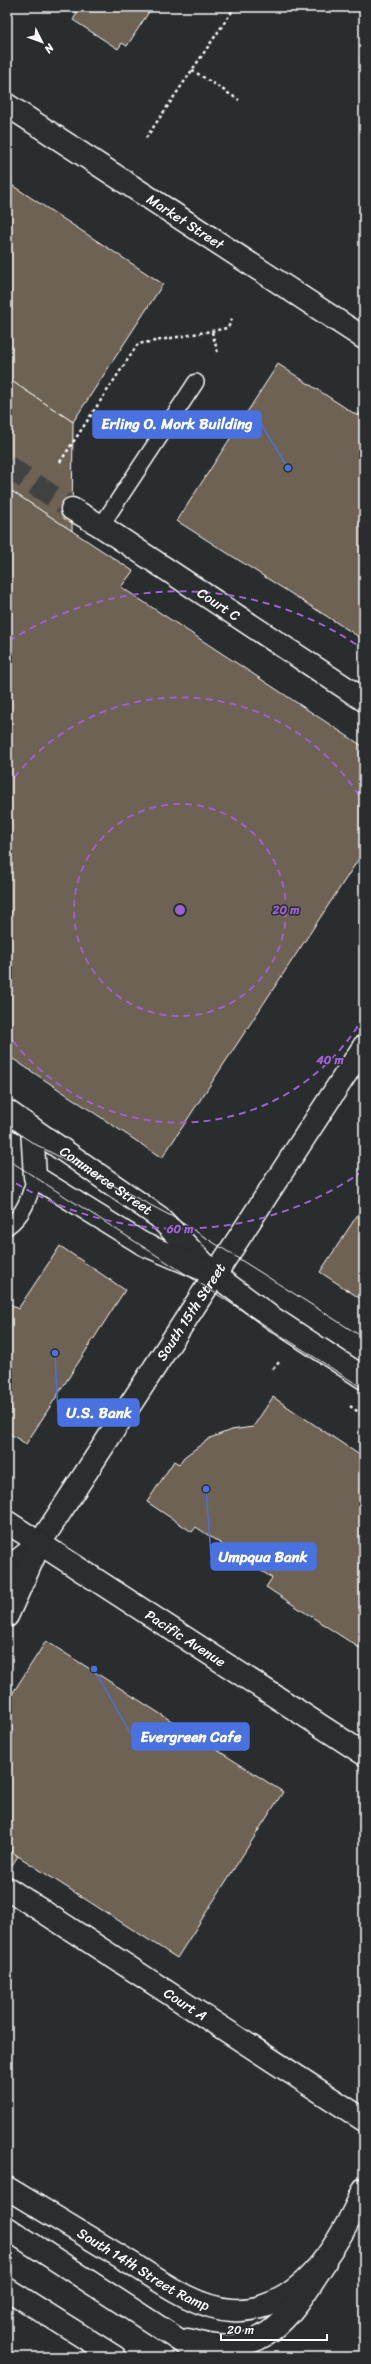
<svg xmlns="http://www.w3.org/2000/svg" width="371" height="2364" font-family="Sriracha,sans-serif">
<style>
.building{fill:#6d6253;stroke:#fff}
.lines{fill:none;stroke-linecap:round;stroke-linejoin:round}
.street-tunnel{stroke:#3f4243;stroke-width:22;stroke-dasharray:22 11;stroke-linecap:butt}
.lane-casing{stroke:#fff;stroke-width:18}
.street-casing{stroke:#fff;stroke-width:25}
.secondary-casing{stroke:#fff;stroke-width:25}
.primary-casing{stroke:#fff;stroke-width:25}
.highway-casing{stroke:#fff;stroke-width:25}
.path{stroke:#fff;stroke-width:2.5;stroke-dasharray:3 3;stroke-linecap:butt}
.lane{stroke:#2a2d2e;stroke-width:15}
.street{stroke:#2a2d2e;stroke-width:22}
.secondary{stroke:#2a2d2e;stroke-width:22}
.primary{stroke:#2a2d2e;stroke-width:22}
.highway{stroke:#2a2d2e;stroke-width:22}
.tram{stroke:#fff;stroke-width:1}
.ring{fill:none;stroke:#9c61cf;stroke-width:2;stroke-dasharray:7 5}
.labels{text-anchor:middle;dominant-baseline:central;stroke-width:3;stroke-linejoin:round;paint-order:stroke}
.street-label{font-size:14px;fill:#fff;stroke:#2a2d2e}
.centre{fill:#9c61cf;stroke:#2a2d2e;stroke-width:2}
.ring-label{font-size:12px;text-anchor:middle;font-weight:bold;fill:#9c61cf;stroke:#2a2d2e;stroke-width:3;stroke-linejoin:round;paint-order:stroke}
.leader{fill:none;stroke:#4a71e0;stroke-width:1.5}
.callout-dot{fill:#4a71e0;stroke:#2a2d2e;stroke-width:1.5}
.callout{fill:#4a71e0;stroke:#4a71e0;stroke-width:1.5}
.callout-label{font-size:15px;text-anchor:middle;font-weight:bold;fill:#fff}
</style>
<rect width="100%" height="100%" fill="#2a2d2e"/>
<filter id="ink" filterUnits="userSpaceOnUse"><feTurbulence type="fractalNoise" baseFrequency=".025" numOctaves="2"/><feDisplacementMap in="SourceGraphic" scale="8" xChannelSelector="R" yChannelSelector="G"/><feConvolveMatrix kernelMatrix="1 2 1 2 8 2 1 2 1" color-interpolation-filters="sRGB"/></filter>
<g filter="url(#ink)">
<!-- building -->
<g class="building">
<path d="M 71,7 L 152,7 L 127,46 L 122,43 L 118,49 L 73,20 L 77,13 L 70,9 Z"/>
<path d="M 7,182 L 163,284 L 73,422 L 7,378 Z"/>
<path d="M 278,364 L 358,416 L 362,410 L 364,411 L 364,640 L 177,521 Z"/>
<path d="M 7,378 L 73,422 L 72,531 L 7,488 Z"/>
<path d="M 7,488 L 133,571 L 121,587 L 364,747 L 364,851 L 162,1158 L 7,1055 Z"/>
<path d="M 364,1205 L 364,1301 L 320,1272 Z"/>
<path d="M 60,1246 L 125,1290 L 26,1444 L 7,1432 L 7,1302 L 18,1309 Z"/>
<path d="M 273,1397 L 364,1458 L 364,1651 L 266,1587 L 272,1578 L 196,1527 L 192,1532 L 147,1502 L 174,1461 L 179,1464 L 184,1457 L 210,1438 L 231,1430 L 253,1427 Z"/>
<path d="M 46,1641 L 283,1792 L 177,1958 L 7,1849 L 7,1702 Z"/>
<path d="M 7,1849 L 18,1856 L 7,1873 Z"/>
</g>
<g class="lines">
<!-- street-tunnel -->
<path class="street-tunnel" d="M 7,466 L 72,509"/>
<defs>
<g id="lane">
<path d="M 101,526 L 196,382"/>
<path d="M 7,1227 C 25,1214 29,1198 35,1177"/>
</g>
<g id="street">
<path id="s1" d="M 72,509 L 101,526 L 364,700"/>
<path d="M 7,1569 L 40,1543"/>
<path id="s2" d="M 7,1888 L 364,2120"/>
<path id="s3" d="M 7,2188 C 48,2213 90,2238 131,2263 C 161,2282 196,2308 232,2310 C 300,2314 341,2242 364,2189"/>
<path d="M 7,2289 L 115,2357"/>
</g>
<g id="secondary">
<path id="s4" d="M 7,105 L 364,338"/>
<path id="s5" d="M 7,1111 L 159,1217 L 215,1275 L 271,1317 L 364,1378"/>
<path d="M 32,1128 L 35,1177 L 143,1244 L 207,1271"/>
<path id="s6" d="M 40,1543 L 364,1046"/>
</g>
<g id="primary">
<path id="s7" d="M 7,1522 L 364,1754"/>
</g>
<g id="highway">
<path d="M 7,1616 L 40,1543"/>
<path d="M 7,2228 L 205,2357"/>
<path d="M 188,2340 C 262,2364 290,2317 325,2262"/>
</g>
</defs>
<!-- lane casing -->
<use href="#lane" class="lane-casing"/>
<!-- street casing -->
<use href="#street" class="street-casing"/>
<!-- secondary casing -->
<use href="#secondary" class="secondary-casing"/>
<!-- primary casing -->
<use href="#primary" class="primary-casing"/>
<!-- highway casing -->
<use href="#highway" class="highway-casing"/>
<!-- path -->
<g class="path">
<path d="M 192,70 L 239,100"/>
<path d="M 146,138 L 235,7"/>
<path d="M 212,332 L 218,353"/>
<path d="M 60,462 L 138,344 L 228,328 L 233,316"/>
<path d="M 273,1369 L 281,1360"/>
<path d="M 350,1406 L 364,1416"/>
</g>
<!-- lane -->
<use href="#lane" class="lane"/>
<!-- street -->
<use href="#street" class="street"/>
<!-- secondary -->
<use href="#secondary" class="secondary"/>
<!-- primary -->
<use href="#primary" class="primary"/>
<!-- highway -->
<use href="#highway" class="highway"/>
<!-- tram -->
<g class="tram">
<path d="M 7,1126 L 33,1143 L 173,1217 L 364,1338"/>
<path d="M 7,1159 L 364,1389"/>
</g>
</g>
</g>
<!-- distance rings -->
<g class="ring">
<circle cx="180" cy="910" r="106"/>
<path d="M364 1016A212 212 0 0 1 7 1033M7 787A212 212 0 0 1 364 804"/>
<path d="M363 1171A319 319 0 0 1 9 1179M9 641A319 319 0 0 1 363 649"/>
</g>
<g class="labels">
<!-- street labels -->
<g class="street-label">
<text stroke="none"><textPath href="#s4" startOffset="213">Market Street</textPath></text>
<text stroke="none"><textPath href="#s1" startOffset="175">Court C</textPath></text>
<text stroke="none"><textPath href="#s5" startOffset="121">Commerce Street</textPath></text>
<text stroke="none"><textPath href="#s6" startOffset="276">South 15th Street</textPath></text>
<text stroke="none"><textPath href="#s7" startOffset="213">Pacific Avenue</textPath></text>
<text stroke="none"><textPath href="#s2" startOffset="213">Court A</textPath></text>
<text stroke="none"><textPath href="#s3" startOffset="159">South 14th Street Ramp</textPath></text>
</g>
</g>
<circle cx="180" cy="910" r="6" class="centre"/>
<g class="ring-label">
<text x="286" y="914">20 m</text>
<text x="330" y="1064">40 m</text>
<text x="180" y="1233">60 m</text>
</g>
<!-- callouts -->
<path class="leader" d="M288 468L261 424M55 1353L58 1413M206 1489L211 1556M94 1669L132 1736"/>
<g class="callout-dot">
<circle cx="288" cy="468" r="4"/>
<circle cx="55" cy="1353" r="4"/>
<circle cx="206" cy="1489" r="4"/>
<circle cx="94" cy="1669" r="4"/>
</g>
<g class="callout">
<rect x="93" y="411" width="168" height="27" rx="4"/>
<rect x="58" y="1399" width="81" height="27" rx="4"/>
<rect x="211" y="1543" width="105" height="27" rx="4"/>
<rect x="132" y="1723" width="117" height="27" rx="4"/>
</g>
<g class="callout-label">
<text x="177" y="429">Erling O. Mork Building</text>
<text x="99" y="1418">U.S. Bank</text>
<text x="263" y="1562">Umpqua Bank</text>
<text x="191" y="1742">Evergreen Cafe</text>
</g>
<!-- margin -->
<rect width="371" height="2364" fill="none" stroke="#2a2d2e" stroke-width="24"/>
<rect x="12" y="12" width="347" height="2340" fill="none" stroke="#fff" stroke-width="1.5" filter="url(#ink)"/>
<!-- north arrow -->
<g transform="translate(42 42) rotate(132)" stroke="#2a2d2e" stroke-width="3" paint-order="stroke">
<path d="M0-3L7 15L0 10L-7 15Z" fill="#ffffff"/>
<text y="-6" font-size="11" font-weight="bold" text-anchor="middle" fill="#ffffff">N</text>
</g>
<!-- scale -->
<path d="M221 2334v6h106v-6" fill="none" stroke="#ffffff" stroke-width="2"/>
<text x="227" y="2334" font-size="12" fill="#ffffff" stroke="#2a2d2e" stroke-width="3" paint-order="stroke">20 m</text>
</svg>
